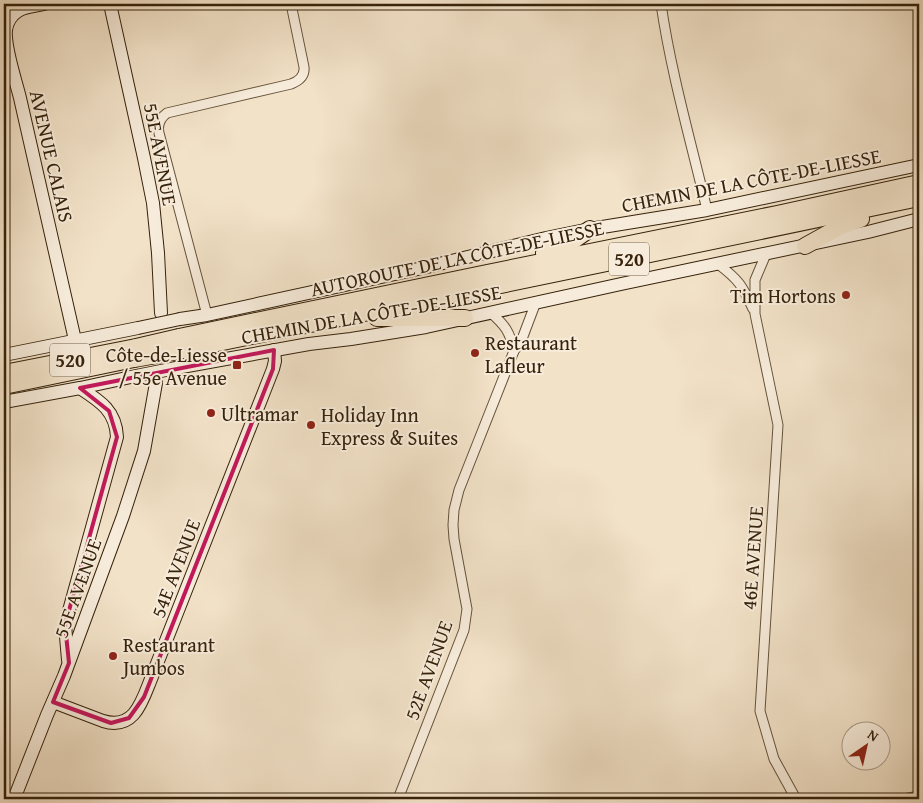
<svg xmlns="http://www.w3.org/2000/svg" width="923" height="803" font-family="'Gentium Book Plus',serif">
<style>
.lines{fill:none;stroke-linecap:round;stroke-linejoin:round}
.street-casing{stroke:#65523a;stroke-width:11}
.secondary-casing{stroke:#36220b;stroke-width:14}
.highway-casing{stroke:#36220b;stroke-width:18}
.street{stroke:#f7ecdb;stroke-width:9}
.secondary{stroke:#f7ecdb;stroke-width:12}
.highway{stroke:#f2e2c8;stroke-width:16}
.secondary-bridge-casing{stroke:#36220b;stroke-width:14;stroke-linecap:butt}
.highway-bridge-casing{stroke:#36220b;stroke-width:18;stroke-linecap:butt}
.secondary-bridge{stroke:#f7ecdb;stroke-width:12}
.highway-bridge{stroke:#f2e2c8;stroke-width:16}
.marked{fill:none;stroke:#c2185b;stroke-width:4;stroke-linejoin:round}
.poi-dot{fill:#8f2418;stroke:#f7ecdb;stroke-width:2}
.labels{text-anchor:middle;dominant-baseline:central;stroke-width:4;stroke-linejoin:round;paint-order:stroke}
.shield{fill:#f7ecdb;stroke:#705f49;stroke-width:1}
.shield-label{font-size:19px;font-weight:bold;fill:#36220b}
.street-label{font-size:20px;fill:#36220b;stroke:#f7ecdb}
.poi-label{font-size:20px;fill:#36220b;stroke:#f7ecdb;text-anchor:start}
</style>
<rect width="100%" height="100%" fill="#f2e2c8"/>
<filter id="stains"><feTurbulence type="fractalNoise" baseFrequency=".004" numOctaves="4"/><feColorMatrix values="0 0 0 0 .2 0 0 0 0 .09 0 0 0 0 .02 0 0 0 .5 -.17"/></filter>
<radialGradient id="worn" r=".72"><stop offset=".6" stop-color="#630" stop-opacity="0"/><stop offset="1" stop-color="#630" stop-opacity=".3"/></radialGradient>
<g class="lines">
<defs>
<g id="street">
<path d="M 661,4 C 671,73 691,142 707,210"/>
<path d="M 766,254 L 755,280 L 755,314 L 778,425 L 760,711 L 774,759 L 796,799"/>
<path d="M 718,264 C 739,280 742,285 753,309"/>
<path d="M 491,313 C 505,325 510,332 514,351"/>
<path d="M 207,315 L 159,133 C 157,124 160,118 167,113 L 291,84 C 299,81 305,76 304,67 L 291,4"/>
<path d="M 398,799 L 464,630 L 467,609 L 454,539 L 453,525 L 454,510 L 459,490 L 514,351 L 522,339 L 536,302"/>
<path d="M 904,799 L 919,796"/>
</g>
<g id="secondary">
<path d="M 44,4 C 36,6 25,6 18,11 C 12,15 7,22 6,30 C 4,47 16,81 20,98 L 75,340"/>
<path d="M 110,4 L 144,158 L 153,203 L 158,253 L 161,313"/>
<path d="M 180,319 L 207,315 L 427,267 L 546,238 L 590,229 L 707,210 L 919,165"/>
<path d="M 4,355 L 138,328"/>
<path d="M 176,368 L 309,344 L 351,339 L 426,327 L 621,284 L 868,232 L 919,219"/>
<path d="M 4,402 L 80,388 L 131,377"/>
<path d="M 68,660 L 65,625 L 117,437 C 116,411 100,401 80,388"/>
<path d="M 53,702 L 103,721 C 132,730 141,705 149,684 L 273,369 L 275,361 L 274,350"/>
<path d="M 14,799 L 47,715 L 64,676 L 123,516 L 144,451 L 156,383"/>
</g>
<g id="highway">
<path d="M 805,246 L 841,226 L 861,219"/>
<path d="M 544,253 L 567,245 L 590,229"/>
<path d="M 377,318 L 465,318"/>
<path d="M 179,337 L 487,273 L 777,214 L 919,183"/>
<path d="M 179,351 C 425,299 673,251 919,198"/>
<path d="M 4,373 L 136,347"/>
<path d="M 4,386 L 134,359"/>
</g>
</defs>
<!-- street casing -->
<use href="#street" class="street-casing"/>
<!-- secondary casing -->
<use href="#secondary" class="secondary-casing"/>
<!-- highway casing -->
<use href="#highway" class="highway-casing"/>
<!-- street -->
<use href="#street" class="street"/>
<!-- secondary -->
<use href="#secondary" class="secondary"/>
<!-- highway -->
<use href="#highway" class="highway"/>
<defs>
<g id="secondary-bridge">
<path d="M 138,328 L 180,319"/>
<path d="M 131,377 L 176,368"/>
</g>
<g id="highway-bridge">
<path d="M 136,347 L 179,337"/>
<path d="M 134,359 L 179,351"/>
</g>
</defs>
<!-- secondary-bridge casing -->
<use href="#secondary-bridge" class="secondary-bridge-casing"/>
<!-- highway-bridge casing -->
<use href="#highway-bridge" class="highway-bridge-casing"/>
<!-- secondary-bridge -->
<use href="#secondary-bridge" class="secondary-bridge"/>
<!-- highway-bridge -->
<use href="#highway-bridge" class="highway-bridge"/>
</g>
<!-- marked area -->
<path class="marked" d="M 274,350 L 273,369 L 144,697 L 129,718 L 111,723 L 53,702 L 69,663 L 65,625 L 117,437 L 109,411 L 80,388 Z"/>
<!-- markers -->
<g class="poi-dot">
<circle cx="846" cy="295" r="5"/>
<circle cx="475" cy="353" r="5"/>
<rect x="232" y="360" width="10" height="10" rx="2.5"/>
<circle cx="211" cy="413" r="5"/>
<circle cx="311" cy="425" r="5"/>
<circle cx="113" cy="656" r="5"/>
</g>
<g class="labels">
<!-- shield labels -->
<g class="shield">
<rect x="609" y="242.5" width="40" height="33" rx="4"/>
<rect x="50" y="343.5" width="40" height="33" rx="4"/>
</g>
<g class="shield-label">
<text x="629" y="259">520</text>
<text x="70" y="360">520</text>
</g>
<!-- street labels -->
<g class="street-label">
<text transform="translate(161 154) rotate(79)">55E AVENUE</text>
<text transform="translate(52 156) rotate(77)">AVENUE CALAIS</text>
<text transform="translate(751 180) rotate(-11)">CHEMIN DE LA CÔTE-DE-LIESSE</text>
<text transform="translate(457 258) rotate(-12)">AUTOROUTE DE LA CÔTE-DE-LIESSE</text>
<text transform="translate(371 314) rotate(-10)">CHEMIN DE LA CÔTE-DE-LIESSE</text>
<text transform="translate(752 558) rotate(-86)">46E AVENUE</text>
<text transform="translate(175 568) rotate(-69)">54E AVENUE</text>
<text transform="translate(77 588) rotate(-70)">55E AVENUE</text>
<text transform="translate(428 670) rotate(-70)">52E AVENUE</text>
</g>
<!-- poi labels -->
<g class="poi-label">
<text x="836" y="295" text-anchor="end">Tim Hortons</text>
<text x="485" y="342">Restaurant<tspan x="485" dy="23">Lafleur</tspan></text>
<text x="227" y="354" text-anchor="end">Côte-de-Liesse<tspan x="227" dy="23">/ 55e Avenue</tspan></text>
<text x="221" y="413">Ultramar</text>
<text x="321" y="414">Holiday Inn<tspan x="321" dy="23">Express &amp; Suites</tspan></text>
<text x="123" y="644">Restaurant<tspan x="123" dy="23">Jumbos</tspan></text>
</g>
</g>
<!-- margin -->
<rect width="923" height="803" fill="none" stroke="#f2e2c8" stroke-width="20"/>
<rect x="5" y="5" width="913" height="793" fill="none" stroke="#36220b" stroke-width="2.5"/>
<rect x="10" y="10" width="903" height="783" fill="none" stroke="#36220b"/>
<!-- north arrow -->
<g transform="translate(866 746) rotate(34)"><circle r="24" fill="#f7ecdb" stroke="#aa9b88"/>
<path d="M0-4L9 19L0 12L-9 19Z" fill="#8f2418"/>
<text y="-8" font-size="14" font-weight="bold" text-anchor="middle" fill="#36220b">N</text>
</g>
<rect width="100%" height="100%" filter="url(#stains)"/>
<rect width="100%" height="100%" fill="url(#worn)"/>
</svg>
